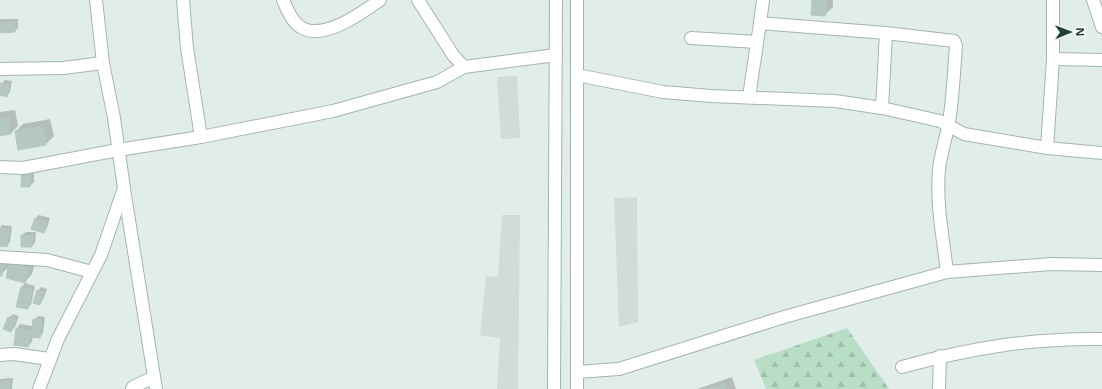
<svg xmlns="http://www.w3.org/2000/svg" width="1102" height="389" font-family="'Noto Sans',sans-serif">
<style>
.built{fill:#cfdcd7}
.forest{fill:url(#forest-firs)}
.shadow{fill:#0003}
.building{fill:#b6c7c1;stroke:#b3c7bf}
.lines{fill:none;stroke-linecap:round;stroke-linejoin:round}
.minor-casing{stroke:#a3b5b0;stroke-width:14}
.minor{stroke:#fff;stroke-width:12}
</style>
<defs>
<pattern id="forest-firs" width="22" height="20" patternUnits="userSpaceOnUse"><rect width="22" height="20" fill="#b8dfc5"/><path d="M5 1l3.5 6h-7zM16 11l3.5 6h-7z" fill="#9ec0aa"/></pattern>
</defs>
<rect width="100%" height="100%" fill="#e1ede8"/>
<!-- built -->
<g class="built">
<path d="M 517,76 L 520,138 L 501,139 L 497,77 Z"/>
<path d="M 637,197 L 638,322 L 619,327 L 614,198 Z"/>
<path d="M 502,215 L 520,215 L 518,389 L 497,389 L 500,338 L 480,335 L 486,276 L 498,277 Z"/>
</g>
<!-- forest -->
<path class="forest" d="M 847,328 L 889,389 L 766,389 L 754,360 Z"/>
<!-- shadow -->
<g class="shadow">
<path d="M 813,0 L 833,0 L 833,7 L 825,15 Z"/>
<path d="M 0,19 L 18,19 L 18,28 L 15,31 L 0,32 Z"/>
<path d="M 5,80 L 12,81 L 10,92 L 7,96 L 0,94 L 1,84 Z"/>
<path d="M 15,110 L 18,126 L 10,134 L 0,135 L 0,112 Z"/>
<path d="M 50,119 L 54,136 L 46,144 L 19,149 L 16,131 L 23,124 Z"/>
<path d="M 26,163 L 34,164 L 34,182 L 30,186 Z"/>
<path d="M 39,215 L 50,218 L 47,228 L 44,232 L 36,218 Z"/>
<path d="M 1,225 L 12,226 L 10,242 L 7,246 L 0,245 Z"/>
<path d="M 26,232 L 36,232 L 35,243 L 32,246 L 22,235 Z"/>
<path d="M 0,252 L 36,260 L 32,274 L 25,282 L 9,267 L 0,275 Z"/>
<path d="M 25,283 L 35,286 L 31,305 L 27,308 L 18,306 L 22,287 Z"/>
<path d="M 41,287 L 47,289 L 43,300 L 40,304 L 38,291 Z"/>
<path d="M 13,314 L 19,316 L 15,327 L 11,331 L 5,328 L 9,317 Z"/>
<path d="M 38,316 L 45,317 L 43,333 L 40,337 L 33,336 L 32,342 L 28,346 L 17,328 L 20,324 L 33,326 L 34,320 Z"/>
<path d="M 732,377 L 736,389 L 697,389 Z"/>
<path d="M 13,378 L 12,389 L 0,389 L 0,379 Z"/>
</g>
<!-- building -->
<g class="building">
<path d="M 812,0 L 827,0 L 825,16 L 811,15 Z"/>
<path d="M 15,22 L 15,32 L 0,33 L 0,23 Z"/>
<path d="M 0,83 L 9,85 L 7,97 L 0,95 Z"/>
<path d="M 8,117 L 11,134 L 0,136 L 0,118 Z"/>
<path d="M 43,126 L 46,145 L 18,150 L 15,131 Z"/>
<path d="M 22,167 L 31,167 L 30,187 L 21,187 Z"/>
<path d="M 35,218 L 47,222 L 44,233 L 31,229 Z"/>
<path d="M 0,228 L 9,229 L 7,247 L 0,246 Z"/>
<path d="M 21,235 L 33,236 L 32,247 L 21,247 Z"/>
<path d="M 0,261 L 4,261 L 2,276 L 0,276 Z"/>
<path d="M 9,263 L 29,268 L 25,283 L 6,278 Z"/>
<path d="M 21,287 L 32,289 L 28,309 L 16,307 Z"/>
<path d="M 37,290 L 44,292 L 40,305 L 33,303 Z"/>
<path d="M 8,317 L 16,320 L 11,332 L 3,329 Z"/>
<path d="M 33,319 L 42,320 L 40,338 L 31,337 Z"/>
<path d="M 16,328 L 31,330 L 28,347 L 14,345 Z"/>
<rect x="0" y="382" width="10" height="7"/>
<path d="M 724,384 L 726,389 L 709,389 Z"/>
</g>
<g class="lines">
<defs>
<g id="minor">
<path d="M 183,0 L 187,48 L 201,137"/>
<path d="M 283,0 C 287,9 291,20 299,26 C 321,43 362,13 380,0"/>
<path d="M 418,0 L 453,55 L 464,67 L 556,55"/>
<path d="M 763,0 L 760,23 L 886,33 L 954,41 L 956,46 C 954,71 953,97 949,122 C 946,138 941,153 939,169 C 936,204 943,238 947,272"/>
<path d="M 1093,0 L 1102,27"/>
<path d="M 691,38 L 757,42"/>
<path d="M 1053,59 L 1102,60"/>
<path d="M 0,69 L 63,68 L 103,63"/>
<path d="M 577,75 L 663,92 L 711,96 L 835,101 L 882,108 L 940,121 L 964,134 L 1047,148 L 1102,153"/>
<path d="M 749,97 L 760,23"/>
<path d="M 882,108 L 886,33"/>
<path d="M 1047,148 L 1053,59 L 1053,0"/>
<path d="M 0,167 L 23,168 L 118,150 L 201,137 L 333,111 L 437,82 L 464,67"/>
<path d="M 124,189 L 156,389"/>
<path d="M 0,257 L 47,260 L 92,272"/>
<path d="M 0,355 L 14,354 L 49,359"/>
<path d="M 902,367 C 970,348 1032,338 1102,339"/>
<path d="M 577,372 L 619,369 L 784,317 L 947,272 L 1052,264 L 1102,265"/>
<path d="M 39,389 L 58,339 L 101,255 L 124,188 L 114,118 L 103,63 L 96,0"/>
<path d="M 132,389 L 133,387 L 154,377"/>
<path d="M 554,389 L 556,0"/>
<path d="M 577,389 L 577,0"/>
<path d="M 939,389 L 940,356"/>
</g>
</defs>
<!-- minor casing -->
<use href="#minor" class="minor-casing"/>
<!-- minor -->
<use href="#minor" class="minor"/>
</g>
<!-- north arrow -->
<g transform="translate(1070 32) rotate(89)" stroke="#f2f9f6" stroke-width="3" paint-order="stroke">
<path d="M0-3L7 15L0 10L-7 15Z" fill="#203e38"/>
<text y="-6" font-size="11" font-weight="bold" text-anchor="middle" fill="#203e38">N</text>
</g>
</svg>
